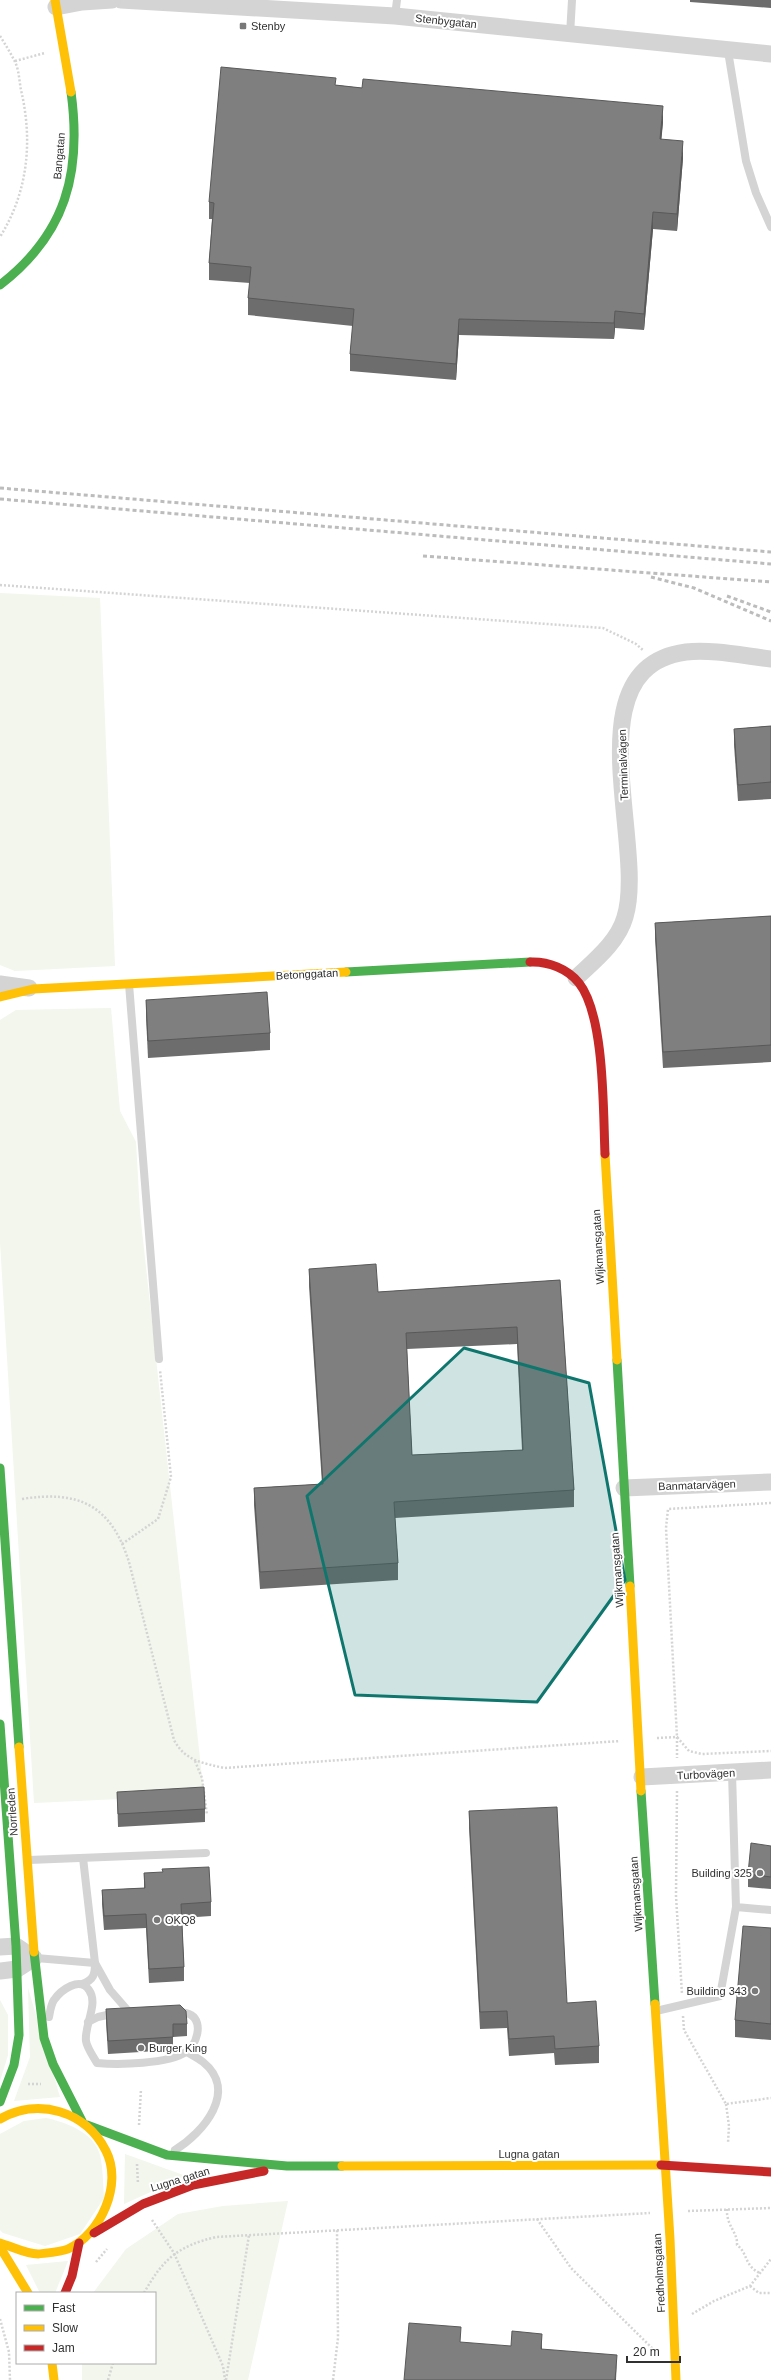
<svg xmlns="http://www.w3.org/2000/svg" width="771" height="2380" font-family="Arial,sans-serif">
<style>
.green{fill:#f2f6ec}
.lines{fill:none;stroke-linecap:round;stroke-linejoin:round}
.path{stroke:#d4d4d4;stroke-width:2.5;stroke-dasharray:2 2;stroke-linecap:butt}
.lane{stroke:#d4d4d4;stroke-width:8}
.street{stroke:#d4d4d4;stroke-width:17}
.fast{stroke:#4caf50;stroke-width:9}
.slow{stroke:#ffc107;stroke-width:9}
.jam{stroke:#c62828;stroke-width:9}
.rail{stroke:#bcbcbc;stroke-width:3;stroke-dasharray:4 3;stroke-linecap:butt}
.wall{fill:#6d6d6d;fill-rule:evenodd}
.shaded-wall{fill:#595959}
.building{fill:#7f7f7f;stroke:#595959;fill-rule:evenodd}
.marked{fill:#0f766e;fill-opacity:0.2;stroke:#0f766e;stroke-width:3;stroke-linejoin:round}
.poi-dot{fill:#787878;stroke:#fff;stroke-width:1.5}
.labels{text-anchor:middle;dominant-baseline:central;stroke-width:4;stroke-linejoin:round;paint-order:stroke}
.street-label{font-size:11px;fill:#303030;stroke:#fff}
.poi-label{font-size:11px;fill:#303030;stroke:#fff;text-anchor:start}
</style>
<rect width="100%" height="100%" fill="#fff"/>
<!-- green -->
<g class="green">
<path d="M 0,593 L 100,598 L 115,966 L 15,971 L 0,965 Z"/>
<path d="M 111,1008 L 120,1111 L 136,1142 L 140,1213 L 204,1795 L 34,1803 L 0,1242 L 0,1020 L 16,1010 Z"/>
<path d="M 28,1988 L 60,2097 L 14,2101 L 30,2057 Z"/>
<path d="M 0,2000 L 8,2015 L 8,2055 L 0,2081 Z"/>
<path d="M 46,2118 C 65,2122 94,2132 100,2155 C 103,2168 103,2184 104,2198 L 80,2234 L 45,2246 L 3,2233 L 0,2230 L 0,2134 L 24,2121 Z"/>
<path d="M 125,2154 L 186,2176 L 124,2204 Z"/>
<path d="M 288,2201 L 248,2380 L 82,2380 L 82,2363 L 155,2363 L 155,2293 L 93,2293 L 126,2249 L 178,2214 L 223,2206 Z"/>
<path d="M 68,2261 L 55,2293 L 40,2293 L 26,2265 Z"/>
</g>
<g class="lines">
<!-- path -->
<g class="path">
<path d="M 0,36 C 5,44 10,52 14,60 C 19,68 19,80 21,90 C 33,141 28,192 0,237"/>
<path d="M 15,61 L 45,53"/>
<path d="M 0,585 L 603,628 L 636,644 L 644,651"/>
<path d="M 22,1499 C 79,1490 111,1505 129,1562 L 174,1740 C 185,1761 203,1763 224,1768 L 620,1741"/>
<path d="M 771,1503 L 668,1509 L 666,1528 L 677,1737 L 689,1751 L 702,1754 L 771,1751"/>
<path d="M 122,1544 L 158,1519 L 171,1477 L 160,1370"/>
<path d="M 657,1738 L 677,1737 L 677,1758"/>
<path d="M 195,1761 L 202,1778 L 207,1815"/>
<path d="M 677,1791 L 676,1896 L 682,1994"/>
<path d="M 683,2016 L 684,2030 L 726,2104 L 771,2098"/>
<path d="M 28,2084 L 41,2084"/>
<path d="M 726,2104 L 729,2126 L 728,2143"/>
<path d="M 139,2125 L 141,2089"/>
<path d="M 137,2164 L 138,2184"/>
<path d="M 727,2209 C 726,2226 738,2232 737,2245 C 748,2253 744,2266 760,2273"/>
<path d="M 688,2211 L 771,2208"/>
<path d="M 537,2219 L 571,2268 L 654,2350"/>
<path d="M 152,2220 L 174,2253 L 223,2366 L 225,2380"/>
<path d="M 96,2262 L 107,2249"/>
<path d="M 750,2286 L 759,2293 L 771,2293"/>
<path d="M 144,2293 C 163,2259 178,2246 216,2237 L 650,2213"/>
<path d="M 692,2314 L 714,2301 L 750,2286 L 771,2259"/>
<path d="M 0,2319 L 9,2352 L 10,2380"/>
<path d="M 108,2380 L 113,2363"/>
<path d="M 226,2380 L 249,2235"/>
<path d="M 333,2380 L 338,2338 L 337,2230"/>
</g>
<!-- lane -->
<g class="lane">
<path d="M 395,16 L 397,0"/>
<path d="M 570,35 L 572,0"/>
<path d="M 728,51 L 746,161 L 756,193 L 771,227"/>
<path d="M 129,984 L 159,1359"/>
<path d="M 732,1773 L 736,1907 L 771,1910"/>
<path d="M 29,1860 L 206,1853"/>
<path d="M 36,1958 L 95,1963 L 110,1990 L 130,2013"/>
<path d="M 82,1984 C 94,1980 95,1974 95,1963 L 83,1858"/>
<path d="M 656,2011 L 720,1996 L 736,1907"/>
<path d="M 49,2017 C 50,2012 51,2004 54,2000 C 61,1990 80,1976 89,1990 C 99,2004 84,2025 86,2041 C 87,2048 93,2056 97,2063 C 119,2065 168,2064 186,2052 C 196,2046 204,2023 191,2015 C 187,2012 181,2012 176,2012"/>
<path d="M 88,2022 L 98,2017 L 116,2013"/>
<path d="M 175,2150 C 203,2133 239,2091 203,2062 C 198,2058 192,2055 187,2052"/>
</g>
<!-- street -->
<g class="street">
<path d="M 121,0 L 395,16 L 771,54"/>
<path d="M 56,7 L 82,2 L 112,0"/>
<path d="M 576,978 C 594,961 618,942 625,917 C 647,845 571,667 686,652 C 713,649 744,656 771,659"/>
<path d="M 0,984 L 29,988"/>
<path d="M 624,1488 L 771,1482"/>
<path d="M 642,1777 L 771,1770"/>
<path d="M 0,1947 L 16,1946 L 34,1958 L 17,1969 L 0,1971"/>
</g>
<!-- fast -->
<g class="fast">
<path d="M 0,285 C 66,234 82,173 71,92"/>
<path d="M 346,972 L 530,962"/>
<path d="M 617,1360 L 630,1586"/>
<path d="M 0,1468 L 19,1747"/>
<path d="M 0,1724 L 16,1946 L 19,2035 L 14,2065 L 0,2102"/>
<path d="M 641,1791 L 655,2004"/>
<path d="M 34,1952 L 44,2038 L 53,2064 L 82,2121"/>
<path d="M 87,2125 L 167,2155 L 287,2166 L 342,2166"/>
</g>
<!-- slow -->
<g class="slow">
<path d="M 55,0 L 71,92"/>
<path d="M 0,997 L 33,989 L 346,972"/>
<path d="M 605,1154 L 617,1360"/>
<path d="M 630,1586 L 641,1791"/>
<path d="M 19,1747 L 34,1952"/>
<path d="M 655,2004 L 670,2239 L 676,2380"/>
<path d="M 0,2119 C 38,2097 86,2111 106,2151 C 123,2184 101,2234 68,2249 C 61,2252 46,2253 38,2254 C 26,2254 11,2246 0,2243"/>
<path d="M 342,2166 L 661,2165"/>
<path d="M 0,2247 L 28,2293"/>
<path d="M 52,2363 L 54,2380"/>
</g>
<!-- jam -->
<g class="jam">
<path d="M 530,962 C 548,961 568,969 579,983 C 605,1016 603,1111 605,1154"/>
<path d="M 661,2165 L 771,2172"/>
<path d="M 94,2233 L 143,2204 L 193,2185 L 264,2171"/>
<path d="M 65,2293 L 72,2276 L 79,2243"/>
</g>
<!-- rail -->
<g class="rail">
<path d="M 0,488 L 771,552"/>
<path d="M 0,499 L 771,564"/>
<path d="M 423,556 L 771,582"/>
<path d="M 651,577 L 694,588 L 771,621"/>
<path d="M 727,596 L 771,612"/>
</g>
</g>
<!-- wall -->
<g class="wall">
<path d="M 690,0 L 771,0 L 771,8 L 690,2 Z"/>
<path d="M 336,85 L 663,122 L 661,139 L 683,158 L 677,231 L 653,229 L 644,330 L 615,328 L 614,339 L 459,335 L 456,380 L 350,371 L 350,354 L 353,326 L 248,315 L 248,298 L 250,283 L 209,280 L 209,263 L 212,219 L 209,219 L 209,202 Z"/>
<path d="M 771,726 L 771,799 L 738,801 L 734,745 L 734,729 Z"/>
<path d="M 771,916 L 771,1062 L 663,1068 L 655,939 L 655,923 Z"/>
<path d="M 146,1000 L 270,1033 L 270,1050 L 148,1058 L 146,1017 Z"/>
<path d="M 309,1269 L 378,1292 L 560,1280 L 574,1490 L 574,1507 L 395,1518 L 398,1563 L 398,1580 L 260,1589 L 254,1505 L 254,1488 L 322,1484 L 309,1286 ZM 517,1344 L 522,1450 L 412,1455 L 407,1349 Z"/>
<path d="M 117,1792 L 205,1809 L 205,1822 L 118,1827 Z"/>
<path d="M 469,1811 L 567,2003 L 599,2046 L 599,2063 L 555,2065 L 554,2053 L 509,2056 L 507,2028 L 480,2029 L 469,1828 Z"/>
<path d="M 771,1846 L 771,1889 L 748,1887 L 748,1874 Z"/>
<path d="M 144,1873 L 211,1902 L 211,1916 L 182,1918 L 184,1967 L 184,1981 L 149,1983 L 146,1928 L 104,1930 L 102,1904 L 102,1890 L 144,1888 Z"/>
<path d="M 771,1928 L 771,2040 L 735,2037 L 735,2020 Z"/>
<path d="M 106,2009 L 187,2024 L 187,2036 L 173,2037 L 173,2050 L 108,2054 L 106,2022 Z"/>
</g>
<!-- shaded-wall -->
<g class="shaded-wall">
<path d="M 663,106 L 663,122 L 660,156 L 660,139 Z"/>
<path d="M 683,141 L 683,158 L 677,231 L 677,214 Z"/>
<path d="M 653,212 L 653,229 L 644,330 L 644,314 Z"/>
<path d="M 615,311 L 615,328 L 614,339 L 614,323 Z"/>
<path d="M 459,319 L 459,335 L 456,380 L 456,364 Z"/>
<path d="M 542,2334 L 542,2350 L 541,2349 Z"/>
<path d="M 617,2355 L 616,2380 L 615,2380 Z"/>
</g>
<!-- building -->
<g class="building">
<path d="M 221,67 L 336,78 L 335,85 L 362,88 L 363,79 L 663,106 L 660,139 L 683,141 L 677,214 L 653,212 L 644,314 L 615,311 L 614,323 L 459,319 L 456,364 L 350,354 L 354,309 L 248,298 L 251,267 L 209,263 L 214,203 L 209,202 Z"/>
<path d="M 771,726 L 771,782 L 738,785 L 734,729 Z"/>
<path d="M 771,916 L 771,1045 L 663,1052 L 655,923 Z"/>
<path d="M 267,992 L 270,1033 L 148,1041 L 146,1000 Z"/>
<path d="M 376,1264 L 378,1292 L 560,1280 L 574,1490 L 394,1502 L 398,1563 L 260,1572 L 254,1488 L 323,1484 L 309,1269 ZM 517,1327 L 523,1450 L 412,1455 L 406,1333 Z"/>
<path d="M 204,1787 L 205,1809 L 118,1814 L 117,1792 Z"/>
<path d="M 557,1807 L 567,2003 L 596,2001 L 599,2046 L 555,2049 L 554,2036 L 509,2039 L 507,2011 L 480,2012 L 469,1811 Z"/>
<path d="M 751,1843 L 771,1846 L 771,1877 L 748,1874 Z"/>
<path d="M 209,1867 L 211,1902 L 181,1904 L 184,1967 L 149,1969 L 146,1914 L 104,1916 L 102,1890 L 145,1888 L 144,1873 L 163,1872 L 162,1869 Z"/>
<path d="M 743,1926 L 771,1928 L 771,2024 L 735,2020 Z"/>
<path d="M 180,2005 L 186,2011 L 187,2024 L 173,2024 L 173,2037 L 108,2041 L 106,2009 Z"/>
<path d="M 409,2323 L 461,2327 L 460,2342 L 511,2346 L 512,2331 L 542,2334 L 541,2349 L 617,2355 L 615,2380 L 404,2380 Z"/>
</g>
<!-- marked area -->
<path class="marked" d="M 464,1348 L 589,1383 L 625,1580 L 537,1702 L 355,1695 L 307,1496 Z"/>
<!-- markers -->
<g class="poi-dot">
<rect x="239" y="22" width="8" height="8" rx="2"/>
<circle cx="760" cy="1873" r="4"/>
<circle cx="157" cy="1920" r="4"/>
<circle cx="755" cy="1991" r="4"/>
<circle cx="141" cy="2048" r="4"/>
</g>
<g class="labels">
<!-- street labels -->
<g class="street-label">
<text transform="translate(446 21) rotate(6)">Stenbygatan</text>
<text transform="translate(59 156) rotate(-85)">Bangatan</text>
<text transform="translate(623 765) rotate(-92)">Terminalvägen</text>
<text transform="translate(307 974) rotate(-3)">Betonggatan</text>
<text transform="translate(598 1247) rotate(-93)">Wijkmansgatan</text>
<text transform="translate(697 1485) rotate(-2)">Banmatarvägen</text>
<text transform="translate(617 1570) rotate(-94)">Wijkmansgatan</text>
<text transform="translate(706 1774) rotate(-3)">Turbovägen</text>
<text transform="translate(12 1812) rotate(-94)">Norrleden</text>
<text transform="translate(636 1894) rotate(-94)">Wijkmansgatan</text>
<text x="529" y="2154">Lugna gatan</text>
<text transform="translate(180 2179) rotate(-17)">Lugna gatan</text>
<text transform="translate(659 2273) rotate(-93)">Fredholmsgatan</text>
</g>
<!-- poi labels -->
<g class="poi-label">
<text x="251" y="26">Stenby</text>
<text x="752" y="1873" text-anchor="end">Building 325</text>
<text x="165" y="1920">OKQ8</text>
<text x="747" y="1991" text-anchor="end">Building 343</text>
<text x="149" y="2048">Burger King</text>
</g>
</g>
<!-- legend -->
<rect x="16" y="2292" width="140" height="72" fill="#ffffff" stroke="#acacac"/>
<rect x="24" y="2305" width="20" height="6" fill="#4caf50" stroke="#acacac"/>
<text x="52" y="2312" font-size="12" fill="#303030">Fast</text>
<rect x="24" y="2325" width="20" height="6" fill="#ffc107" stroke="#acacac"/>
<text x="52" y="2332" font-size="12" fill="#303030">Slow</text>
<rect x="24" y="2345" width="20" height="6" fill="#c62828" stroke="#acacac"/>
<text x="52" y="2352" font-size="12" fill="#303030">Jam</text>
<!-- scale -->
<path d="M627 2356v6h53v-6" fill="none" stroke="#303030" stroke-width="2"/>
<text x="633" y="2356" font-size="12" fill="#303030" stroke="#ffffff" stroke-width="3" paint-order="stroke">20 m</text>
</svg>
